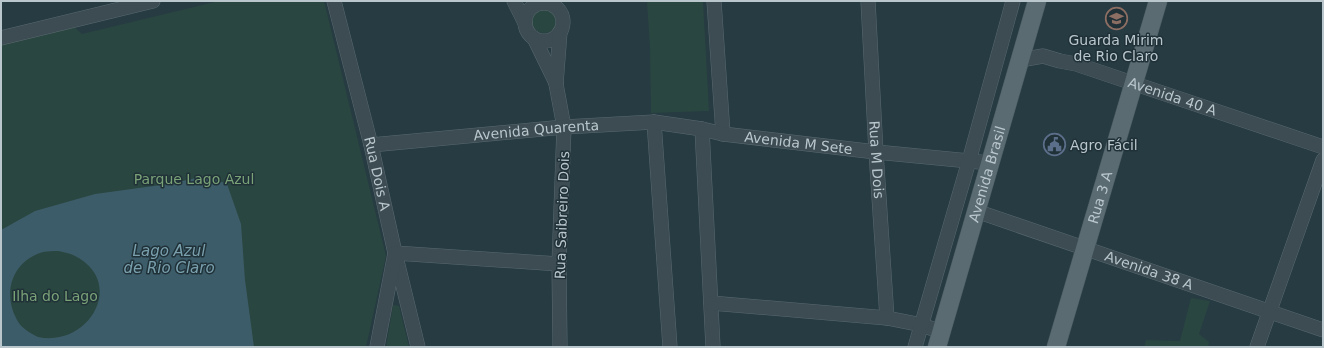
<svg xmlns="http://www.w3.org/2000/svg" width="1324" height="348" font-family="'DejaVu Sans',sans-serif">
<style>
.green{fill:#2a4640}
.water{fill:#3c5c69;fill-rule:evenodd}
.lines{fill:none;stroke-linecap:round;stroke-linejoin:round}
.minor-casing{stroke:#5a6970;stroke-width:15}
.major-casing{stroke:#48585f;stroke-width:19}
.minor{stroke:#3c4c52;stroke-width:14}
.major{stroke:#5a6b72;stroke-width:18}
.labels{text-anchor:middle;dominant-baseline:central;stroke-width:3;stroke-linejoin:round;paint-order:stroke}
.poi-label{font-size:14px;fill:#b9c6cc;stroke:#203138}
.street-label{font-size:14px;fill:#b9c6cc;stroke:#203138}
.park-label{font-size:14px;fill:#7aa277;stroke:#203138}
.water-label{font-size:15px;font-style:italic;fill:#7aa0ae;stroke:#203138}
</style>
<rect width="100%" height="100%" fill="#273b43"/>
<!-- green -->
<g class="green">
<path d="M 219,1 L 324,1 L 386,256 L 366,347 L 1,347 L 1,42 L 72,25 L 82,34 Z"/>
<path d="M 647,1 L 703,1 L 709,111 L 651,113 L 650,48 Z"/>
<circle cx="544" cy="21" r="12"/>
<path d="M 1191,298 L 1210,301 L 1199,334 L 1209,342 L 1208,347 L 1144,347 L 1146,340 L 1180,341 Z"/>
<path d="M 393,305 L 399,306 L 409,347 L 386,347 Z"/>
</g>
<!-- water -->
<path class="water" d="M 206,176 L 227,184 L 241,224 L 245,280 L 254,347 L 1,347 L 1,230 L 35,211 L 95,194 L 168,184 ZM 58,251 C 63,252 69,253 73,255 C 128,281 89,348 38,337 C 30,333 21,328 17,320 C 2,293 12,261 43,252 C 48,251 54,251 58,251 Z"/>
<g class="lines">
<defs>
<g id="minor">
<path id="s1" d="M 334,1 L 371,145 L 395,253 L 418,347"/>
<path d="M 514,1 L 525,23"/>
<path d="M 714,1 L 723,134"/>
<path id="s2" d="M 868,1 L 876,152 L 887,318"/>
<circle cx="544" cy="22" r="19"/>
<path d="M 560,32 L 556,84 L 564,127 L 559,264 L 560,347"/>
<path d="M 1,38 L 153,1"/>
<path d="M 534,38 L 556,83"/>
<path id="s3" d="M 1020,60 L 1043,56 L 1060,61 L 1076,64 L 1323,147"/>
<path d="M 654,122 L 670,347"/>
<path d="M 702,129 L 713,347"/>
<path id="s4" d="M 371,145 L 564,127 L 654,122 L 702,129 L 723,134 L 876,152 L 990,163"/>
<path id="s5" d="M 976,211 L 1323,330"/>
<path d="M 711,303 L 887,318 L 922,325 L 941,332"/>
<path d="M 377,347 L 395,253 L 559,264"/>
<path d="M 915,347 L 969,161 L 1013,1"/>
<path d="M 1257,347 L 1323,160"/>
</g>
<g id="major">
<path id="s6" d="M 937,347 L 1037,1"/>
<path id="s7" d="M 1056,347 L 1158,1"/>
</g>
</defs>
<!-- minor casing -->
<use href="#minor" class="minor-casing"/>
<!-- major casing -->
<use href="#major" class="major-casing"/>
<!-- minor -->
<use href="#minor" class="minor"/>
<!-- major -->
<use href="#major" class="major"/>
</g>
<!-- icons -->
<defs>
<symbol id="university-ring" viewBox="-11 -11 22 22"><circle r="9.5" fill="#203138" stroke="#8d6e63" stroke-width="1.5"/><path d="M0-5L7-2L0 1L-7-2ZM-4 1L0 2.5L4 1V4Q0 6-4 4Z" fill="#8d6e63"/></symbol>
<symbol id="civic-ring" viewBox="-11 -11 22 22"><circle r="9.5" fill="#203138" stroke="#5c6f8a" stroke-width="1.5"/><path d="M-.6-6.5H3V-4.5H.6V-3L4-1V1h2V6H-6V1h2V-1L-.6-3ZM-1.2 2.5V6h2.4V2.5Z" fill="#5c6f8a"/></symbol>
</defs>
<g fill-rule="evenodd">
<use href="#university-ring" x="1104" y="6" width="25" height="25"/>
<use href="#civic-ring" x="1042" y="132" width="25" height="25"/>
</g>
<g class="labels">
<!-- poi labels -->
<g class="poi-label">
<text x="1116" y="40">Guarda Mirim<tspan x="1116" dy="16">de Rio Claro</tspan></text>
<text x="1070" y="145" text-anchor="start">Agro Fácil</text>
</g>
<!-- street labels -->
<g class="street-label">
<text stroke="none"><textPath href="#s3" startOffset="159">Avenida 40 A</textPath></text>
<text stroke="none"><textPath href="#s4" startOffset="166">Avenida Quarenta</textPath></text>
<text stroke="none"><textPath href="#s4" startOffset="430">Avenida M Sete</textPath></text>
<text stroke="none"><textPath href="#s2" startOffset="159">Rua M Dois</textPath></text>
<text stroke="none"><textPath href="#s1" startOffset="178">Rua Dois A</textPath></text>
<text stroke="none"><textPath href="#s6" startOffset="180">Avenida Brasil</textPath></text>
<text stroke="none"><textPath href="#s7" startOffset="156">Rua 3 A</textPath></text>
<text transform="translate(562 215) rotate(-88)">Rua Saibreiro Dois</text>
<text stroke="none"><textPath href="#s5" startOffset="183">Avenida 38 A</textPath></text>
</g>
<!-- park labels -->
<g class="park-label">
<text x="194" y="179">Parque Lago Azul</text>
<text x="55" y="296">Ilha do Lago</text>
</g>
<!-- water labels -->
<g class="water-label">
<text x="169" y="251">Lago Azul<tspan x="169" dy="17">de Rio Claro</tspan></text>
</g>
</g>
<!-- border -->
<rect width="1324" height="348" fill="none" stroke="#b9c6cc" stroke-width="4"/>
</svg>
